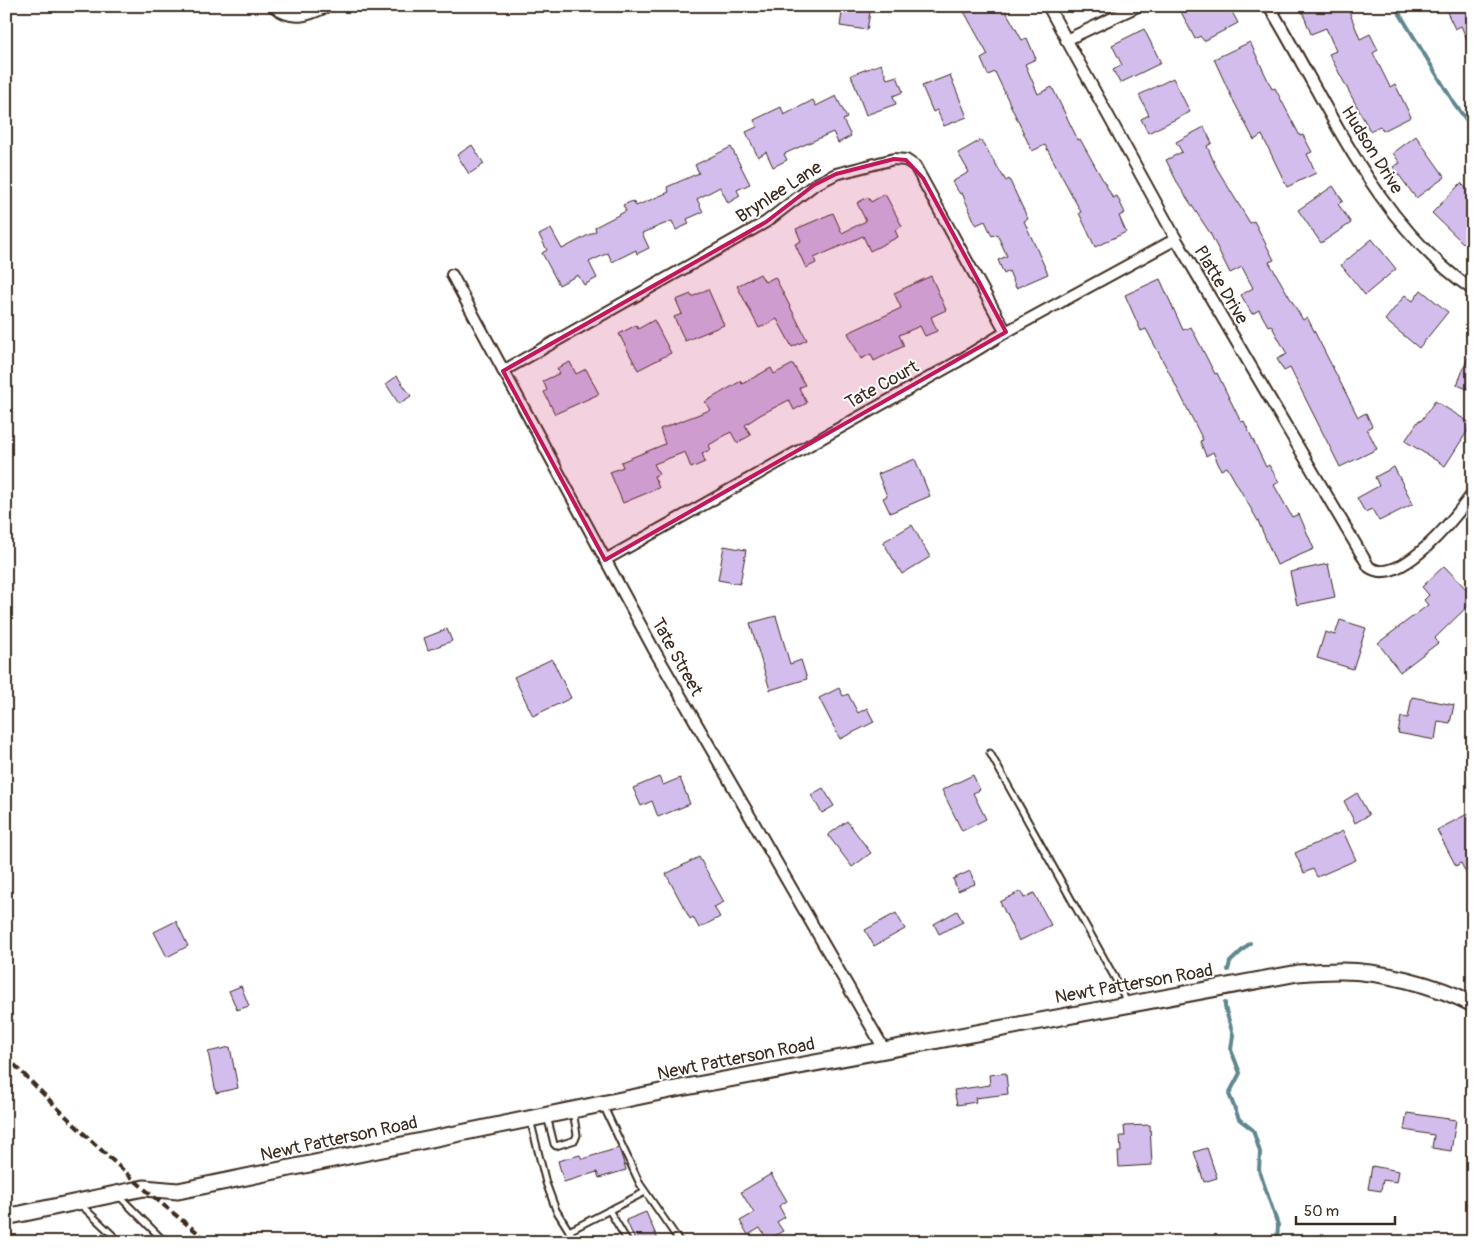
<svg xmlns="http://www.w3.org/2000/svg" width="1479" height="1248" font-family="Pangolin,sans-serif">
<style>
.lines{fill:none;stroke-linecap:round;stroke-linejoin:round}
.stream{stroke:#60878e;stroke-width:4}
.building{fill:#d2bded;stroke:#3b2a1e}
.lane-casing{stroke:#3b2a1e;stroke-width:9}
.street-casing{stroke:#3b2a1e;stroke-width:14}
.secondary-casing{stroke:#3b2a1e;stroke-width:19}
.lane{stroke:#fff;stroke-width:5}
.street{stroke:#fff;stroke-width:10}
.secondary{stroke:#fff;stroke-width:15}
.rail{stroke:#3b2a1e;stroke-width:4;stroke-dasharray:8 4;stroke-linecap:butt}
.marked{fill:#c2185b;fill-opacity:0.2;stroke:#c2185b;stroke-width:4;stroke-linejoin:round}
.labels{text-anchor:middle;dominant-baseline:central;stroke-width:4;stroke-linejoin:round;paint-order:stroke}
.street-label{font-size:18px;fill:#3b2a1e;stroke:#fff}
</style>
<rect width="100%" height="100%" fill="#fff"/>
<filter id="ink" filterUnits="userSpaceOnUse"><feTurbulence type="fractalNoise" baseFrequency=".02" numOctaves="2"/><feDisplacementMap in="SourceGraphic" scale="10" xChannelSelector="R" yChannelSelector="G"/><feConvolveMatrix kernelMatrix="1 2 1 2 8 2 1 2 1" color-interpolation-filters="sRGB"/></filter>
<g filter="url(#ink)">
<g class="lines">
<!-- stream -->
<g class="stream">
<path d="M 1395,6 L 1454,103 L 1473,129"/>
<path d="M 1228,970 L 1230,962 L 1250,943"/>
<path d="M 1225,1003 L 1225,1007 L 1233,1035 L 1231,1050 L 1240,1073 L 1229,1094 L 1239,1119 L 1253,1130 L 1260,1152 L 1259,1170 L 1278,1225 L 1277,1242"/>
</g>
</g>
<!-- building -->
<g class="building">
<path d="M 843,6 L 871,6 L 867,30 L 840,26 Z"/>
<path d="M 961,6 L 1003,6 L 1022,40 L 1027,38 L 1036,59 L 1025,64 L 1038,94 L 1052,87 L 1078,140 L 1080,139 L 1113,198 L 1117,196 L 1125,213 L 1119,216 L 1126,232 L 1095,247 L 1079,213 L 1081,212 L 1045,145 L 1032,151 L 995,72 L 988,75 L 981,59 L 988,55 Z"/>
<path d="M 1178,6 L 1229,6 L 1238,23 L 1204,41 L 1200,36 L 1195,39 Z"/>
<path d="M 1300,6 L 1347,6 L 1360,39 L 1370,34 L 1378,50 L 1373,53 L 1390,87 L 1395,84 L 1411,117 L 1383,131 L 1380,126 L 1370,131 L 1329,54 L 1336,51 L 1326,28 L 1311,34 Z"/>
<path d="M 1444,6 L 1473,6 L 1473,52 L 1461,26 L 1455,29 Z"/>
<path d="M 1144,29 L 1161,63 L 1120,83 L 1113,70 L 1122,65 L 1112,45 Z"/>
<path d="M 1250,42 L 1272,89 L 1275,88 L 1300,136 L 1303,135 L 1312,152 L 1307,154 L 1316,173 L 1287,187 L 1262,135 L 1254,140 L 1231,96 L 1214,59 Z"/>
<path d="M 881,64 L 887,79 L 897,76 L 903,92 L 893,96 L 896,104 L 866,115 L 851,75 Z"/>
<path d="M 950,75 L 967,117 L 944,126 L 937,110 L 933,112 L 922,86 Z"/>
<path d="M 1173,78 L 1190,112 L 1148,133 L 1141,119 L 1149,115 L 1139,95 Z"/>
<path d="M 836,96 L 847,118 L 843,120 L 851,136 L 838,143 L 833,132 L 784,154 L 787,160 L 773,167 L 766,152 L 758,157 L 746,132 L 757,127 L 754,120 L 781,107 L 784,115 L 813,100 L 816,106 Z"/>
<path d="M 1204,127 L 1212,143 L 1207,146 L 1216,167 L 1250,223 L 1254,221 L 1274,260 L 1269,262 L 1303,320 L 1307,317 L 1358,417 L 1366,413 L 1372,426 L 1367,429 L 1377,449 L 1340,467 L 1290,368 L 1284,371 L 1277,359 L 1287,354 L 1271,325 L 1268,326 L 1259,310 L 1252,314 L 1241,295 L 1253,288 L 1242,267 L 1230,273 L 1210,233 L 1179,186 L 1166,160 L 1182,152 L 1176,142 Z"/>
<path d="M 1416,136 L 1445,177 L 1416,198 L 1393,167 L 1400,163 L 1393,153 Z"/>
<path d="M 981,140 L 1006,181 L 1009,179 L 1028,219 L 1024,221 L 1048,274 L 1016,288 L 1009,271 L 1004,274 L 998,260 L 1007,256 L 997,234 L 992,236 L 985,221 L 976,225 L 962,193 L 960,194 L 952,182 L 969,172 L 958,153 Z"/>
<path d="M 472,145 L 484,164 L 469,174 L 457,155 Z"/>
<path d="M 731,147 L 750,184 L 737,190 L 740,196 L 728,203 L 720,187 L 697,199 L 703,212 L 687,219 L 689,224 L 676,230 L 672,221 L 642,233 L 649,248 L 637,254 L 636,250 L 612,262 L 608,253 L 589,262 L 597,278 L 584,285 L 578,275 L 559,285 L 542,253 L 547,250 L 539,235 L 551,229 L 562,249 L 596,231 L 595,227 L 626,211 L 623,205 L 633,201 L 636,206 L 669,192 L 667,187 L 699,173 L 695,165 Z"/>
<path d="M 1461,183 L 1473,195 L 1473,232 L 1463,243 L 1432,213 Z"/>
<path d="M 1333,186 L 1343,201 L 1338,204 L 1351,223 L 1321,243 L 1298,210 Z"/>
<path d="M 885,194 L 902,226 L 895,230 L 898,237 L 870,251 L 863,236 L 814,258 L 816,263 L 806,268 L 795,244 L 801,241 L 796,229 L 833,213 L 842,233 L 866,221 L 857,203 L 868,197 L 871,202 Z"/>
<path d="M 1372,239 L 1396,269 L 1365,295 L 1341,265 Z"/>
<path d="M 760,274 L 765,282 L 775,277 L 807,340 L 792,347 L 777,319 L 759,328 L 737,286 Z"/>
<path d="M 931,276 L 946,310 L 931,317 L 937,331 L 925,336 L 920,326 L 899,335 L 904,346 L 874,361 L 871,354 L 861,359 L 848,333 L 901,308 L 894,293 Z"/>
<path d="M 1160,279 L 1183,330 L 1191,327 L 1215,374 L 1217,373 L 1241,422 L 1244,421 L 1266,467 L 1269,465 L 1279,482 L 1274,485 L 1292,517 L 1299,514 L 1314,549 L 1277,565 L 1258,521 L 1227,467 L 1221,470 L 1213,452 L 1206,456 L 1200,441 L 1203,440 L 1172,378 L 1146,329 L 1141,331 L 1125,295 Z"/>
<path d="M 708,289 L 724,325 L 685,341 L 674,317 L 682,314 L 676,300 L 691,294 L 692,297 Z"/>
<path d="M 1421,290 L 1448,312 L 1419,348 L 1385,320 L 1405,295 L 1413,301 Z"/>
<path d="M 654,320 L 671,353 L 638,370 L 619,334 L 636,325 L 638,329 Z"/>
<path d="M 1472,347 L 1473,347 L 1473,391 L 1457,385 Z"/>
<path d="M 570,362 L 576,374 L 586,369 L 599,394 L 555,414 L 544,392 L 547,390 L 543,381 L 560,373 L 557,368 Z"/>
<path d="M 793,364 L 805,385 L 799,388 L 807,403 L 794,410 L 789,400 L 760,415 L 745,425 L 751,435 L 737,443 L 731,432 L 709,445 L 711,450 L 702,453 L 705,462 L 691,468 L 685,452 L 654,464 L 659,474 L 654,476 L 659,488 L 623,503 L 610,472 L 623,467 L 621,462 L 665,444 L 660,429 L 710,410 L 705,402 L 741,381 L 742,384 L 771,368 L 774,374 Z"/>
<path d="M 397,376 L 411,396 L 399,404 L 386,384 Z"/>
<path d="M 1435,401 L 1472,424 L 1445,466 L 1405,441 L 1419,420 L 1421,421 Z"/>
<path d="M 915,459 L 930,496 L 890,513 L 883,498 L 887,496 L 878,474 Z"/>
<path d="M 1394,467 L 1413,504 L 1379,521 L 1372,509 L 1365,512 L 1357,498 L 1379,486 L 1375,477 Z"/>
<path d="M 912,525 L 930,557 L 902,574 L 883,542 Z"/>
<path d="M 724,546 L 746,550 L 740,584 L 718,580 Z"/>
<path d="M 1328,564 L 1335,597 L 1297,605 L 1290,572 Z"/>
<path d="M 1444,566 L 1473,596 L 1473,601 L 1435,638 L 1438,643 L 1400,672 L 1378,643 L 1428,605 L 1424,600 L 1429,595 L 1422,587 Z"/>
<path d="M 776,616 L 790,664 L 801,660 L 807,679 L 770,690 L 750,623 Z"/>
<path d="M 1340,620 L 1366,628 L 1353,669 L 1317,658 L 1325,632 L 1335,635 Z"/>
<path d="M 447,629 L 452,641 L 428,650 L 424,638 Z"/>
<path d="M 552,659 L 571,698 L 533,716 L 514,677 Z"/>
<path d="M 839,688 L 843,696 L 848,694 L 858,713 L 867,708 L 874,722 L 840,739 L 819,698 Z"/>
<path d="M 1412,697 L 1454,705 L 1450,723 L 1438,721 L 1435,740 L 1398,733 L 1401,717 L 1408,718 Z"/>
<path d="M 973,775 L 980,790 L 973,793 L 986,819 L 962,831 L 942,790 Z"/>
<path d="M 659,777 L 663,785 L 680,778 L 690,804 L 658,817 L 652,801 L 641,806 L 633,788 Z"/>
<path d="M 823,788 L 834,806 L 822,813 L 811,795 Z"/>
<path d="M 1357,793 L 1369,815 L 1355,823 L 1344,801 Z"/>
<path d="M 1473,811 L 1473,887 L 1461,863 L 1456,866 L 1437,830 Z"/>
<path d="M 847,821 L 871,853 L 852,867 L 828,835 Z"/>
<path d="M 1343,831 L 1356,860 L 1317,877 L 1313,869 L 1304,873 L 1295,853 Z"/>
<path d="M 699,857 L 724,902 L 714,907 L 720,917 L 699,928 L 693,917 L 690,919 L 666,874 Z"/>
<path d="M 970,871 L 975,884 L 958,891 L 953,879 Z"/>
<path d="M 1021,891 L 1024,898 L 1034,893 L 1051,925 L 1019,941 L 1000,902 Z"/>
<path d="M 957,911 L 963,922 L 939,934 L 934,924 Z"/>
<path d="M 896,913 L 905,929 L 874,946 L 865,930 Z"/>
<path d="M 176,921 L 188,946 L 167,957 L 154,932 Z"/>
<path d="M 241,986 L 249,1006 L 237,1010 L 229,991 Z"/>
<path d="M 230,1047 L 238,1088 L 216,1093 L 208,1052 Z"/>
<path d="M 1006,1073 L 1008,1094 L 975,1098 L 976,1102 L 957,1105 L 954,1090 L 990,1085 L 989,1075 Z"/>
<path d="M 1407,1113 L 1456,1120 L 1451,1151 L 1432,1148 L 1434,1135 L 1404,1130 Z"/>
<path d="M 1150,1125 L 1152,1165 L 1119,1167 L 1118,1152 L 1121,1152 L 1120,1136 L 1125,1136 L 1124,1126 Z"/>
<path d="M 619,1148 L 626,1170 L 599,1178 L 597,1172 L 564,1182 L 558,1161 L 580,1155 L 582,1159 Z"/>
<path d="M 1207,1148 L 1217,1178 L 1204,1182 L 1194,1152 Z"/>
<path d="M 1372,1166 L 1399,1171 L 1397,1182 L 1383,1180 L 1381,1191 L 1368,1189 Z"/>
<path d="M 771,1174 L 787,1201 L 779,1206 L 785,1217 L 777,1222 L 783,1231 L 767,1240 L 760,1228 L 748,1235 L 740,1221 L 754,1213 L 741,1192 Z"/>
<path d="M 646,1212 L 659,1242 L 636,1242 L 626,1220 Z"/>
</g>
<g class="lines">
<defs>
<g id="lane">
<path d="M 990,753 L 1121,989 L 1127,1004"/>
<path d="M 603,1105 L 640,1184 L 680,1242"/>
<path d="M 547,1116 L 554,1144 L 556,1146 L 575,1140 L 577,1135 L 573,1111"/>
<path d="M 530,1119 L 546,1183 L 556,1210 L 576,1242"/>
<path d="M 119,1196 L 165,1242"/>
<path d="M 80,1204 L 120,1242"/>
<path d="M 609,1210 L 628,1242"/>
<path d="M 569,1231 L 645,1192"/>
</g>
<g id="street">
<path d="M 273,6 C 292,22 308,16 328,6"/>
<path d="M 1048,6 L 1176,239 L 1369,567 C 1400,589 1457,515 1473,493"/>
<path d="M 1269,6 C 1329,105 1374,222 1473,290"/>
<path d="M 1066,40 L 1138,6"/>
<path d="M 452,275 L 653,648 L 884,1049"/>
<path d="M 503,371 L 766,222 L 814,185 L 836,174 L 894,159 L 906,160 L 915,166 L 1006,332"/>
<path d="M 605,560 L 957,362 L 1006,332 L 1176,239"/>
</g>
<path id="secondary" d="M 6,1217 L 144,1188 L 178,1191 L 670,1090 L 1298,973 C 1311,972 1324,971 1337,971 C 1379,970 1436,985 1473,1004"/>
</defs>
<!-- lane casing -->
<use href="#lane" class="lane-casing"/>
<!-- street casing -->
<use href="#street" class="street-casing"/>
<!-- secondary casing -->
<use href="#secondary" class="secondary-casing"/>
<!-- lane -->
<use href="#lane" class="lane"/>
<!-- street -->
<use href="#street" class="street"/>
<!-- secondary -->
<use href="#secondary" class="secondary"/>
<!-- rail -->
<path class="rail" d="M 6,1056 C 70,1122 137,1187 210,1242"/>
</g>
</g>
<!-- marked area -->
<path class="marked" d="M 894,159 L 906,160 L 923,178 L 1006,332 L 605,560 L 503,371 L 766,222 L 814,185 L 836,174 Z"/>
<g class="labels">
<!-- street labels -->
<g class="street-label">
<text transform="translate(1372 150) rotate(58)">Hudson Drive</text>
<text transform="translate(779 192) rotate(-33)">Brynlee Lane</text>
<text transform="translate(1221 285) rotate(59)">Platte Drive</text>
<text transform="translate(882 385) rotate(-29)">Tate Court</text>
<text transform="translate(677 657) rotate(61)">Tate Street</text>
<text transform="translate(1134 984) rotate(-10)">Newt Patterson Road</text>
<text transform="translate(736 1059) rotate(-11)">Newt Patterson Road</text>
<text transform="translate(339 1139) rotate(-12)">Newt Patterson Road</text>
</g>
</g>
<!-- margin -->
<rect width="1479" height="1248" fill="none" stroke="#fff" stroke-width="25"/>
<rect x="12" y="12" width="1454" height="1223" fill="none" stroke="#3b2a1e" stroke-width="2" filter="url(#ink)"/>
<!-- scale -->
<path d="M1296 1216v8h99v-8" fill="none" stroke="#3b2a1e" stroke-width="2.5"/>
<text x="1304" y="1216" font-size="15" fill="#3b2a1e" stroke="#ffffff" stroke-width="4" paint-order="stroke">50 m</text>
</svg>
